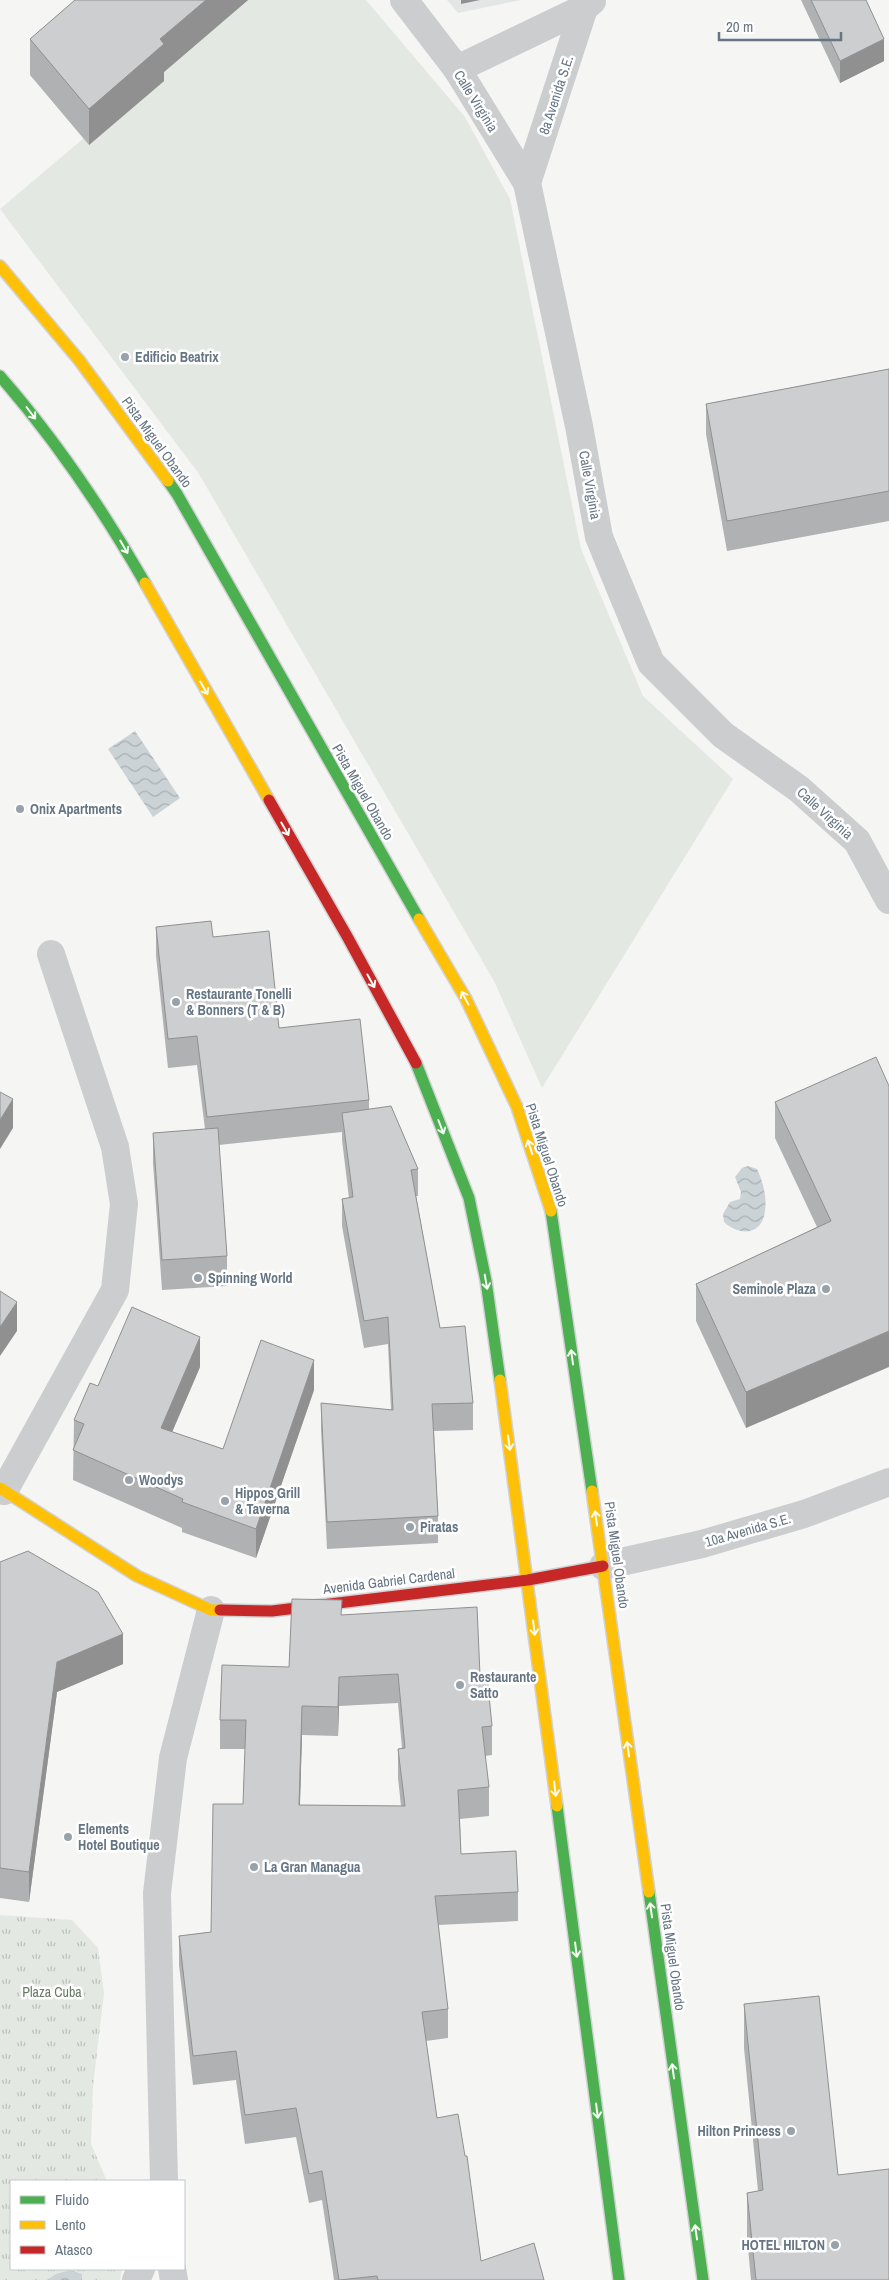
<svg xmlns="http://www.w3.org/2000/svg" width="889" height="2280" font-family="'Archivo Narrow',sans-serif">
<style>
.built{fill:#e4e5e5}
.grass{fill:#e4e8e2}
.park{fill:url(#park-tufts)}
.water{fill:url(#water-waves)}
.lines{fill:none;stroke-linecap:round;stroke-linejoin:round}
.fast-casing{stroke:#d1d2d3;stroke-width:14}
.slow-casing{stroke:#d1d2d3;stroke-width:14}
.jam-casing{stroke:#d1d2d3;stroke-width:14}
.street{stroke:#cbcdce;stroke-width:28}
.fast{stroke:#4caf50;stroke-width:11}
.slow{stroke:#ffc107;stroke-width:11}
.jam{stroke:#c62828;stroke-width:11}
.wall{fill:#b0b1b2;fill-rule:evenodd}
.shaded-wall{fill:#909091}
.building{fill:#cdcecf;stroke:#909091;fill-rule:evenodd}
.oneway{stroke:#f6fbf6}
.poi-dot{fill:#97a2ab;stroke:#fff;stroke-width:2}
.labels{text-anchor:middle;dominant-baseline:central;stroke-width:5;stroke-linejoin:round;paint-order:stroke}
.street-label{font-size:14px;fill:#657584;stroke:#fff}
.poi-label{font-size:14px;font-weight:bold;fill:#657584;stroke:#fff;text-anchor:start}
.park-label{font-size:14px;fill:#687b64;stroke:#fff}
</style>
<defs>
<pattern id="park-tufts" width="24" height="20" patternUnits="userSpaceOnUse" patternTransform="scale(1.25)"><rect width="24" height="20" fill="#e4e8e2"/><path d="M3 7l-1-3M5 7V3M7 7l1-3M15 17l-1-3M17 17v-4M19 17l1-3" fill="none" stroke="#bcc1bd"/></pattern>
<pattern id="water-waves" width="16" height="10" patternUnits="userSpaceOnUse" patternTransform="scale(1.25)"><rect width="16" height="10" fill="#cbd3d6"/><path d="M0 5q4-4 8 0t8 0" fill="none" stroke="#a8b0b3"/></pattern>
</defs>
<rect width="100%" height="100%" fill="#f5f5f4"/>
<!-- built -->
<path class="built" d="M 447,0 L 521,0 L 458,13 Z"/>
<!-- grass -->
<path class="grass" d="M 247,0 L 366,0 L 465,117 L 510,199 L 581,549 L 643,696 L 733,779 L 542,1088 L 494,981 L 199,474 L 0,209 Z"/>
<!-- park -->
<path class="park" d="M 0,1915 L 72,1920 L 98,1948 L 104,1993 L 93,2086 L 91,2144 L 107,2181 L 11,2181 L 11,2269 L 122,2269 L 120,2280 L 0,2280 Z"/>
<!-- water -->
<g class="water">
<path d="M 135,731 L 180,798 L 153,817 L 108,749 Z"/>
<path d="M 748,1166 L 757,1169 C 763,1182 767,1196 765,1211 C 762,1236 739,1236 724,1222 L 723,1214 L 730,1202 L 740,1199 L 741,1192 L 735,1177 L 742,1168 Z"/>
<path d="M 70,2270 L 82,2274 L 82,2280 L 47,2280 L 56,2274 Z"/>
</g>
<g class="lines">
<defs>
<g id="fast">
<path d="M 0,376 C 55,439 103,510 145,583"/>
<path d="M 168,481 L 177,494 L 419,919"/>
<path d="M 416,1063 L 469,1198 L 486,1281 L 500,1380"/>
<path d="M 551,1211 L 592,1491"/>
<path d="M 557,1806 L 619,2280"/>
<path d="M 649,1892 L 703,2280"/>
</g>
<g id="slow">
<path d="M 0,266 L 79,360 L 168,481"/>
<path d="M 145,583 L 269,800"/>
<path d="M 419,919 L 466,999 L 517,1107 L 551,1211"/>
<path d="M 500,1380 L 557,1806"/>
<path d="M 0,1488 L 137,1576 L 211,1610 L 220,1610"/>
<path d="M 592,1491 L 649,1892"/>
</g>
<g id="jam">
<path d="M 269,800 L 348,938 L 416,1063"/>
<path d="M 220,1610 L 272,1611 L 528,1580 L 603,1566"/>
</g>
</defs>
<!-- fast casing -->
<use href="#fast" class="fast-casing"/>
<!-- slow casing -->
<use href="#slow" class="slow-casing"/>
<!-- jam casing -->
<use href="#jam" class="jam-casing"/>
<!-- street -->
<g class="street">
<path d="M 404,0 L 457,69 L 527,183 L 579,426 L 599,537 L 651,663 L 723,735 L 799,789 L 857,841 L 889,900"/>
<path d="M 457,69 L 584,8 L 592,1"/>
<path d="M 527,183 L 584,8"/>
<path d="M 4,1491 L 115,1290 L 124,1204 L 115,1147 L 51,954"/>
<path d="M 603,1566 L 702,1544 L 804,1514 L 889,1482"/>
<path d="M 164,2181 L 157,1893 L 173,1758 L 211,1610"/>
<path d="M 172,2269 L 174,2280"/>
<path d="M 136,2280 L 141,2269"/>
</g>
<!-- fast -->
<use href="#fast" class="fast"/>
<!-- slow -->
<use href="#slow" class="slow"/>
<!-- jam -->
<use href="#jam" class="jam"/>
</g>
<!-- wall -->
<g class="wall">
<path d="M 75,0 L 248,0 L 164,72 L 164,81 L 89,145 L 30,75 L 30,39 Z"/>
<path d="M 801,0 L 866,0 L 884,61 L 840,83 Z"/>
<path d="M 889,369 L 889,521 L 727,551 L 706,434 L 706,404 Z"/>
<path d="M 156,927 L 213,937 L 279,1028 L 369,1100 L 369,1109 L 418,1169 L 418,1196 L 416,1196 L 440,1328 L 473,1403 L 473,1430 L 434,1431 L 438,1516 L 438,1543 L 327,1549 L 321,1430 L 321,1403 L 391,1410 L 388,1344 L 364,1348 L 342,1226 L 342,1199 L 349,1198 L 342,1140 L 342,1132 L 219,1145 L 227,1256 L 227,1286 L 162,1290 L 153,1163 L 153,1133 L 205,1129 L 197,1065 L 168,1068 L 156,956 Z"/>
<path d="M 889,1086 L 746,1428 L 696,1321 L 696,1284 L 817,1227 L 775,1138 L 775,1102 Z"/>
<path d="M 200,1367 L 172,1432 L 223,1449 L 314,1390 L 256,1558 L 182,1532 L 182,1528 L 73,1480 L 74,1420 L 98,1386 Z"/>
<path d="M 0,1562 L 123,1664 L 57,1692 L 29,1902 L 0,1898 Z"/>
<path d="M 342,1615 L 480,1675 L 492,1726 L 492,1755 L 485,1756 L 489,1787 L 489,1816 L 460,1819 L 461,1854 L 518,1892 L 518,1921 L 438,1925 L 448,2009 L 448,2038 L 426,2041 L 437,2118 L 481,2261 L 544,2280 L 334,2280 L 322,2200 L 309,2203 L 296,2137 L 245,2144 L 236,2080 L 193,2085 L 179,1965 L 179,1936 L 211,1932 L 243,1804 L 245,1749 L 220,1749 L 220,1720 L 289,1667 ZM 398,1703 L 402,1749 L 398,1749 L 398,1778 L 401,1806 L 300,1805 L 302,1735 L 338,1736 L 339,1706 Z"/>
<path d="M 744,2004 L 838,2175 L 889,2280 L 751,2280 L 747,2237 L 747,2193 L 758,2191 L 744,2048 Z"/>
</g>
<!-- shaded-wall -->
<g class="shaded-wall">
<path d="M 206,0 L 248,0 L 164,72 L 164,81 L 89,145 L 89,109 L 160,39 Z"/>
<path d="M 461,0 L 480,0 L 461,4 Z"/>
<path d="M 884,39 L 884,61 L 840,83 L 840,61 Z"/>
<path d="M 13,1099 L 13,1128 L 0,1149 L 0,1120 Z"/>
<path d="M 17,1302 L 17,1331 L 0,1356 L 0,1327 Z"/>
<path d="M 889,1331 L 889,1367 L 746,1428 L 746,1392 Z"/>
<path d="M 200,1337 L 200,1367 L 161,1458 L 161,1428 Z"/>
<path d="M 314,1360 L 314,1390 L 256,1558 L 256,1529 Z"/>
<path d="M 123,1634 L 123,1664 L 57,1692 L 29,1902 L 29,1872 L 57,1662 Z"/>
<path d="M 339,1677 L 339,1706 L 338,1736 L 338,1707 Z"/>
<path d="M 302,1706 L 302,1735 L 299,1834 L 299,1805 Z"/>
</g>
<!-- building -->
<g class="building">
<path d="M 75,0 L 206,0 L 160,39 L 164,44 L 89,109 L 30,39 Z"/>
<path d="M 811,0 L 866,0 L 884,39 L 840,61 Z"/>
<path d="M 889,369 L 889,491 L 727,521 L 706,404 Z"/>
<path d="M 211,921 L 213,937 L 269,931 L 279,1028 L 360,1019 L 369,1100 L 207,1117 L 197,1036 L 168,1039 L 156,927 Z"/>
<path d="M 876,1057 L 889,1086 L 889,1331 L 746,1392 L 696,1284 L 831,1221 L 775,1102 Z"/>
<path d="M 0,1092 L 13,1099 L 0,1120 Z"/>
<path d="M 391,1106 L 418,1169 L 411,1170 L 440,1328 L 465,1326 L 473,1403 L 432,1404 L 438,1516 L 327,1522 L 321,1403 L 393,1410 L 388,1317 L 364,1321 L 342,1199 L 353,1197 L 342,1113 Z"/>
<path d="M 218,1128 L 227,1256 L 162,1260 L 153,1133 Z"/>
<path d="M 0,1291 L 17,1302 L 0,1327 Z"/>
<path d="M 132,1307 L 200,1337 L 161,1428 L 223,1449 L 261,1340 L 314,1360 L 256,1529 L 182,1502 L 183,1499 L 73,1450 L 84,1424 L 74,1420 L 90,1383 L 98,1386 Z"/>
<path d="M 28,1551 L 98,1592 L 123,1634 L 57,1662 L 29,1872 L 0,1868 L 0,1562 Z"/>
<path d="M 292,1599 L 342,1600 L 341,1615 L 477,1607 L 480,1675 L 487,1675 L 492,1726 L 482,1727 L 489,1787 L 458,1790 L 461,1854 L 516,1851 L 518,1892 L 435,1896 L 448,2009 L 422,2012 L 437,2118 L 458,2114 L 465,2156 L 467,2156 L 481,2261 L 534,2243 L 544,2280 L 378,2280 L 377,2276 L 339,2280 L 322,2171 L 309,2174 L 296,2108 L 245,2115 L 236,2051 L 193,2056 L 179,1936 L 211,1932 L 213,1804 L 243,1804 L 246,1720 L 220,1720 L 222,1665 L 289,1667 ZM 398,1674 L 405,1748 L 398,1749 L 405,1806 L 299,1805 L 302,1706 L 338,1707 L 339,1677 Z"/>
<path d="M 819,1996 L 838,2175 L 889,2169 L 889,2280 L 756,2280 L 747,2193 L 763,2190 L 744,2004 Z"/>
</g>
<!-- one-way arrows -->
<defs><path id="oneway-shaft" d="M-6 0H5M1.5-3L5.5 0L1.5 3" fill="none" stroke-width="1.6" stroke-linecap="round" stroke-linejoin="round" transform="scale(1.25)"/></defs>
<g class="oneway">
<use href="#oneway-shaft" transform="translate(31 413) rotate(53)"/>
<use href="#oneway-shaft" transform="translate(124 547) rotate(60)"/>
<use href="#oneway-shaft" transform="translate(204 688) rotate(60)"/>
<use href="#oneway-shaft" transform="translate(285 829) rotate(60)"/>
<use href="#oneway-shaft" transform="translate(371 981) rotate(61)"/>
<use href="#oneway-shaft" transform="translate(465 998) rotate(-118)"/>
<use href="#oneway-shaft" transform="translate(441 1127) rotate(69)"/>
<use href="#oneway-shaft" transform="translate(530 1147) rotate(-108)"/>
<use href="#oneway-shaft" transform="translate(486 1282) rotate(80)"/>
<use href="#oneway-shaft" transform="translate(572 1357) rotate(-98)"/>
<use href="#oneway-shaft" transform="translate(509 1443) rotate(82)"/>
<use href="#oneway-shaft" transform="translate(596 1518) rotate(-98)"/>
<use href="#oneway-shaft" transform="translate(534 1628) rotate(83)"/>
<use href="#oneway-shaft" transform="translate(628 1749) rotate(-98)"/>
<use href="#oneway-shaft" transform="translate(555 1789) rotate(83)"/>
<use href="#oneway-shaft" transform="translate(651 1910) rotate(-98)"/>
<use href="#oneway-shaft" transform="translate(576 1950) rotate(83)"/>
<use href="#oneway-shaft" transform="translate(673 2071) rotate(-98)"/>
<use href="#oneway-shaft" transform="translate(597 2111) rotate(83)"/>
<use href="#oneway-shaft" transform="translate(696 2232) rotate(-98)"/>
</g>
<!-- markers -->
<g class="poi-dot">
<circle cx="125" cy="357" r="5"/>
<circle cx="20" cy="809" r="5"/>
<circle cx="176" cy="1002" r="5"/>
<circle cx="198" cy="1278" r="5"/>
<circle cx="826" cy="1289" r="5"/>
<circle cx="129" cy="1480" r="5"/>
<circle cx="225" cy="1501" r="5"/>
<circle cx="410" cy="1527" r="5"/>
<circle cx="460" cy="1685" r="5"/>
<circle cx="68" cy="1837" r="5"/>
<circle cx="254" cy="1867" r="5"/>
<circle cx="791" cy="2131" r="5"/>
<circle cx="835" cy="2245" r="5"/>
</g>
<g class="labels">
<!-- street labels -->
<g class="street-label">
<text transform="translate(556 95) rotate(-72)">8a Avenida S.E.</text>
<text transform="translate(476 101) rotate(58)">Calle Virginia</text>
<text transform="translate(157 442) rotate(54)">Pista Miguel Obando</text>
<text transform="translate(590 485) rotate(80)">Calle Virginia</text>
<text transform="translate(363 792) rotate(60)">Pista Miguel Obando</text>
<text transform="translate(825 813) rotate(42)">Calle Virginia</text>
<text transform="translate(547 1155) rotate(72)">Pista Miguel Obando</text>
<text transform="translate(748 1530) rotate(-16)">10a Avenida S.E.</text>
<text transform="translate(617 1555) rotate(82)">Pista Miguel Obando</text>
<text transform="translate(389 1581) rotate(-7)">Avenida Gabriel Cardenal</text>
<text transform="translate(673 1957) rotate(82)">Pista Miguel Obando</text>
</g>
<!-- poi labels -->
<g class="poi-label">
<text x="135" y="357">Edificio Beatrix</text>
<text x="30" y="809">Onix Apartments</text>
<text x="186" y="994">Restaurante Tonelli<tspan x="186" dy="16">&amp; Bonners (T &amp; B)</tspan></text>
<text x="208" y="1278">Spinning World</text>
<text x="816" y="1289" text-anchor="end">Seminole Plaza</text>
<text x="139" y="1480">Woodys</text>
<text x="235" y="1493">Hippos Grill<tspan x="235" dy="16">&amp; Taverna</tspan></text>
<text x="420" y="1527">Piratas</text>
<text x="470" y="1677">Restaurante<tspan x="470" dy="16">Satto</tspan></text>
<text x="78" y="1829">Elements<tspan x="78" dy="16">Hotel Boutique</tspan></text>
<text x="264" y="1867">La Gran Managua</text>
<text x="781" y="2131" text-anchor="end">Hilton Princess</text>
<text x="825" y="2245" text-anchor="end">HOTEL HILTON</text>
</g>
<!-- park labels -->
<g class="park-label">
<text x="52" y="1992">Plaza Cuba</text>
</g>
</g>
<!-- legend -->
<rect x="10" y="2180" width="175" height="90" fill="#ffffff" stroke="#c1c8ce"/>
<rect x="20" y="2196" width="25" height="8" fill="#4caf50" stroke="#c1c8ce"/>
<text x="55" y="2205" font-size="15" fill="#657584">Fluido</text>
<rect x="20" y="2221" width="25" height="8" fill="#ffc107" stroke="#c1c8ce"/>
<text x="55" y="2230" font-size="15" fill="#657584">Lento</text>
<rect x="20" y="2246" width="25" height="8" fill="#c62828" stroke="#c1c8ce"/>
<text x="55" y="2255" font-size="15" fill="#657584">Atasco</text>
<!-- scale -->
<path d="M719 32v8h122v-8" fill="none" stroke="#657584" stroke-width="2.5"/>
<text x="726" y="32" font-size="15" fill="#657584" stroke="#ffffff" stroke-width="4" paint-order="stroke">20 m</text>
</svg>
